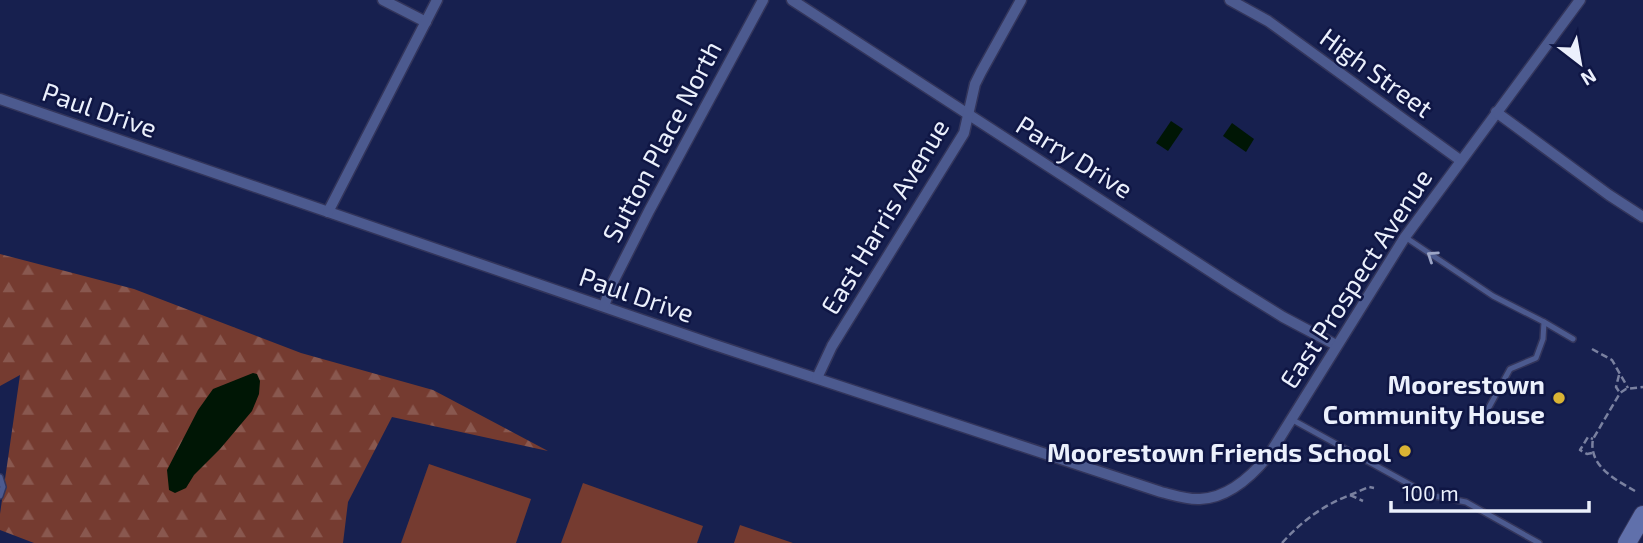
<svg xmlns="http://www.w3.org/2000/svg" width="1643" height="543" font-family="'Exo 2',sans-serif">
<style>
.forest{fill:url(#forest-firs)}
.garden{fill:#753b30}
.water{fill:#001605}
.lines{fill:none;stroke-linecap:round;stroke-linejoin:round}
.service-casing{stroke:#33355b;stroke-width:8}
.minor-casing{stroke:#33355b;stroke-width:13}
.primary-casing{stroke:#33355b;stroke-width:20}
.path{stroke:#7a81a0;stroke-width:2.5;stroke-dasharray:7 3.5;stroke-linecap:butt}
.service{stroke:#4c5a8f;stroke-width:5}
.minor{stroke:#4c5a8f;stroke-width:10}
.primary{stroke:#6070ab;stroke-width:18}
.oneway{stroke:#9ca5c6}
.poi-dot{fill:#d9b334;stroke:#0f1644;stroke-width:2.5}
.labels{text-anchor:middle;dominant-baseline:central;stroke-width:5;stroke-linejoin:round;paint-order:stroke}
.street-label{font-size:26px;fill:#ebf0fc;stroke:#0f1644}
.poi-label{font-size:26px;font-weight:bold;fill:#ebf0fc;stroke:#0f1644;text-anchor:end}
</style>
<defs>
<pattern id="forest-firs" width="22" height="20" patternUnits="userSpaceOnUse" patternTransform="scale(1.75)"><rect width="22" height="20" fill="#753b30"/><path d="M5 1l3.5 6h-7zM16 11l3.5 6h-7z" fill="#89584f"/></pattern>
</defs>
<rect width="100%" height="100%" fill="#17204f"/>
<!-- forest -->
<path class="forest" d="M 0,254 L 134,289 L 301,353 L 433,390 L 548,451 L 392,417 L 348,502 L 343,543 L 34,543 L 0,530 L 0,514 L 20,375 L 0,386 Z"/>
<!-- garden -->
<g class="garden">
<path d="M 429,464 L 531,499 L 516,543 L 401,543 Z"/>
<path d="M 583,483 L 703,526 L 697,543 L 561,543 Z"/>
<path d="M 740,525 L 793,543 L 734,543 Z"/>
</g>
<!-- water -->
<g class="water">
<path d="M 1171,121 L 1183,129 L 1168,151 L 1156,143 Z"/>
<path d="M 1232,123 L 1254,139 L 1246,152 L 1223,136 Z"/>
<path d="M 253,373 L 257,374 L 260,381 L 259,394 L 252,411 L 220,449 L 194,475 L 186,488 L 175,493 L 169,490 L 167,470 L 198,410 L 213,389 Z"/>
</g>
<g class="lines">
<defs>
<g id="service">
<path d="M 1405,237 L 1493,296 L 1544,322 L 1543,339 L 1536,358 L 1510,369 L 1488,409"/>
<path d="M 1544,322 L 1573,339"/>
<path d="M 1291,419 L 1429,495 L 1466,502 L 1539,543"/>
<path d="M 0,477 L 3,487 L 0,496"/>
</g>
<g id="minor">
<path d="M 383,0 L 426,22"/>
<path d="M 792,0 L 1233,286 L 1283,317 L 1336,345"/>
<path d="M 1230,0 L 1268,21 L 1460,160"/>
<path d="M 0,99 L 712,344 L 1161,492 C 1174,495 1187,500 1200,499 C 1229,498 1252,476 1269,455 L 1405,237 L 1580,0"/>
<path d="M 1496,112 L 1609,195 L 1643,217"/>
<path d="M 328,212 L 437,0"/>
<path d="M 604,306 L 612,284 L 649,211 L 763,0"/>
<path d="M 817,378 L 832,346 L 964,133 L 975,84 L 981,72 L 1021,0"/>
</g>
<path id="primary" d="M 1627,543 L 1643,515"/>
</defs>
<!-- service casing -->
<use href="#service" class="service-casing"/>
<!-- minor casing -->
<use href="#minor" class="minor-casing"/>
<!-- primary casing -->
<use href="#primary" class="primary-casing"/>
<!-- path -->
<g class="path">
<path d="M 1592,349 L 1612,360 L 1628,388"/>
<path d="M 1619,375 L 1616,387 L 1620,393"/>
<path d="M 1592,453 L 1587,454 L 1580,450 L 1588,437 L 1593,439"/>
<path d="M 1635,491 C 1616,480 1588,466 1593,439 L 1620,393 L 1626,389 L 1643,387"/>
<path d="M 1350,495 L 1369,487 L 1374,488"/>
<path d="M 1282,543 C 1302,521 1322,506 1350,495 L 1363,501"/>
</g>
<!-- service -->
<use href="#service" class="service"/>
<!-- minor -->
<use href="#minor" class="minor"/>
<!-- primary -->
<use href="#primary" class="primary"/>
</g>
<!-- one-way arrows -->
<defs><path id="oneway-chevron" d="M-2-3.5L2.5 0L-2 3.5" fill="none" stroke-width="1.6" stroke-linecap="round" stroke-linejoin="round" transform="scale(1.75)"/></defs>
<use class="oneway" href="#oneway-chevron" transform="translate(1432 256) rotate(-146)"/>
<!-- markers -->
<g class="poi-dot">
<circle cx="1559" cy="398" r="7"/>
<circle cx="1405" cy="451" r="7"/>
</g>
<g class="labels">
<!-- street labels -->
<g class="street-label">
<text transform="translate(1377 72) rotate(36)">High Street</text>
<text transform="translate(100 109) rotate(19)">Paul Drive</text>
<text transform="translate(661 141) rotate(-62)">Sutton Place North</text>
<text transform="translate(1075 156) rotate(32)">Parry Drive</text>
<text transform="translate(884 216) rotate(-59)">East Harris Avenue</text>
<text transform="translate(1355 278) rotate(-57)">East Prospect Avenue</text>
<text transform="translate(637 294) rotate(19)">Paul Drive</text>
</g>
<!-- poi labels -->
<g class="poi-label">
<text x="1545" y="383">Moorestown<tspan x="1545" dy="30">Community House</tspan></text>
<text x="1391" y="451">Moorestown Friends School</text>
</g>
</g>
<!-- north arrow -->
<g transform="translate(1580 63) rotate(149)" stroke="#0f1644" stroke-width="5" paint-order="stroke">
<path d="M0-5L12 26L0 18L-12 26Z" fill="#ebf0fc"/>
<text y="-10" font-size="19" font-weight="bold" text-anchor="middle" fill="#ebf0fc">N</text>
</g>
<!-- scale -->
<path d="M1391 501v10h198v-10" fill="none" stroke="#ebf0fc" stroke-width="3.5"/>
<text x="1402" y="501" font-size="21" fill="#ebf0fc" stroke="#0f1644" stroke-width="5" paint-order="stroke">100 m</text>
</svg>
